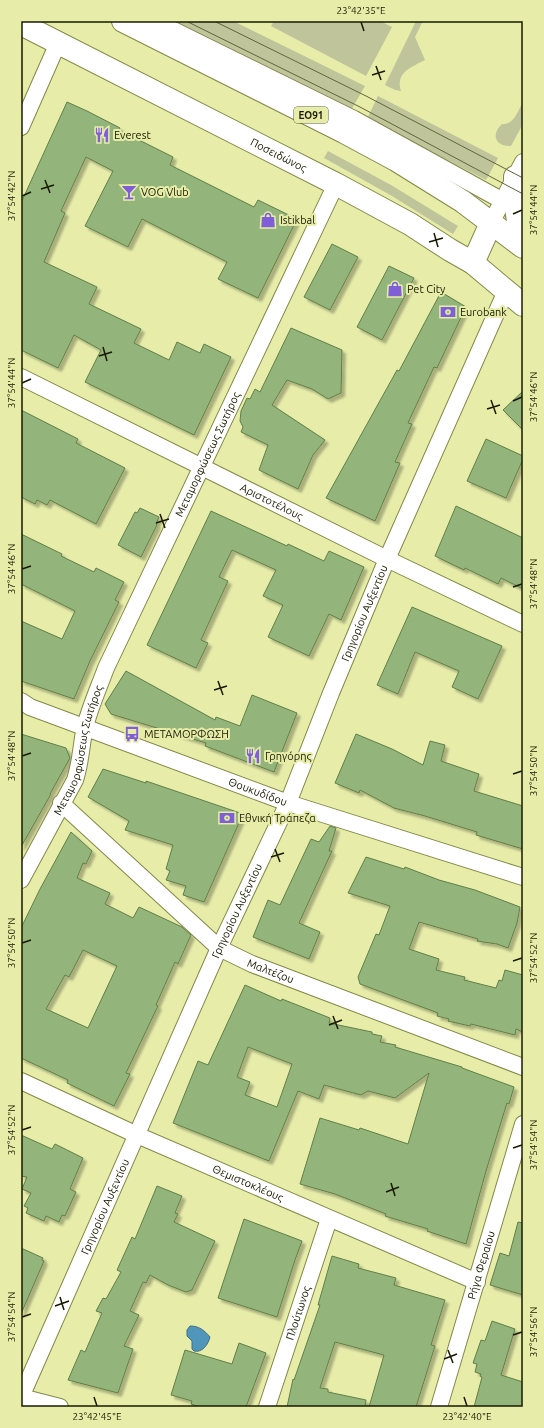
<svg xmlns="http://www.w3.org/2000/svg" width="544" height="1428" font-family="Ubuntu,sans-serif">
<style>
.green{fill:#bfc49b}
.water{fill:#4f96ba;stroke:#3f7182}
.building{fill:#93b47a;stroke:#607f47;fill-rule:evenodd;filter:url(#shadow)}
.lines{fill:none;stroke-linecap:round;stroke-linejoin:round}
.minor-casing{stroke:#848847;stroke-width:18}
.trunk-casing{stroke:#848847;stroke-width:24}
.minor{stroke:#fff;stroke-width:16}
.trunk{stroke:#fff;stroke-width:22}
.tram{stroke:#61643c;stroke-width:1}
.ticks{fill:none;stroke:#191a01;stroke-width:1.5}
.labels{text-anchor:middle;dominant-baseline:central;stroke-width:4;stroke-linejoin:round;paint-order:stroke}
.shield{fill:#e7eda9;stroke:#575933;stroke-width:1}
.shield-label{font-size:10px;font-weight:bold;fill:#191a01}
.poi-label{font-size:11px;fill:#191a01;stroke:#e7eda9;text-anchor:start}
.street-label{font-size:11px;fill:#191a01;stroke:#e7eda9}
.neatline{fill:none;stroke:#191a01;stroke-width:1.5}
.ticks-label{font-size:10px;text-anchor:middle;fill:#191a01}
</style>
<defs>
<filter id="shadow"><feDropShadow dx="3.5" dy="3.5" stdDeviation="1" flood-color="#0004"/></filter>
</defs>
<rect width="100%" height="100%" fill="#e7eda9"/>
<!-- green -->
<g class="green">
<path d="M 169,21 L 233,21 L 365,86 L 350,112 Z"/>
<path d="M 274,21 L 380,21 L 392,27 L 366,76 L 271,26 Z"/>
<path d="M 416,21 L 423,21 L 415,37 L 425,60 C 412,67 395,72 401,91 L 395,90 L 385,85 Z"/>
<path d="M 378,96 L 498,158 L 486,180 L 367,119 Z"/>
<path d="M 523,102 L 523,124 L 511,146 C 496,147 490,135 502,124 C 515,124 517,112 523,102 Z"/>
<path d="M 328,151 L 391,185 L 458,226 L 453,234 L 392,196 L 324,158 Z"/>
</g>
<!-- water -->
<path class="water" d="M 190,1326 C 199,1326 204,1330 210,1337 C 208,1345 202,1353 194,1351 L 192,1349 L 192,1341 L 187,1336 L 187,1330 Z"/>
<!-- building -->
<g class="building">
<path d="M 67,102 L 87,111 L 120,128 L 119,130 L 173,157 L 170,165 L 254,207 L 258,200 L 297,219 L 258,298 L 218,279 L 227,262 L 142,219 L 128,247 L 85,226 L 113,171 L 86,157 L 61,211 L 65,213 L 44,262 L 97,287 L 89,304 L 141,329 L 134,343 L 169,360 L 177,342 L 200,353 L 204,344 L 231,357 L 194,435 L 85,382 L 101,350 L 74,335 L 58,368 L 21,350 L 21,203 Z"/>
<path d="M 332,244 L 358,257 L 330,310 L 304,297 Z"/>
<path d="M 389,266 L 414,278 L 382,340 L 357,327 Z"/>
<path d="M 441,292 L 466,307 L 437,368 L 434,367 L 408,423 L 412,424 L 395,462 L 400,463 L 375,521 L 326,498 L 397,370 L 399,371 Z"/>
<path d="M 291,328 L 342,350 L 341,393 L 328,399 L 312,389 L 287,380 L 272,405 L 325,440 L 313,455 L 298,489 L 259,470 L 268,445 L 241,432 L 243,427 L 240,421 L 241,411 L 247,398 L 250,399 L 255,389 L 260,392 Z"/>
<path d="M 523,391 L 523,430 L 503,410 Z"/>
<path d="M 21,410 L 78,439 L 76,443 L 125,468 L 96,524 L 50,500 L 47,505 L 37,500 L 35,504 L 21,497 Z"/>
<path d="M 486,439 L 523,456 L 523,459 L 506,498 L 467,481 Z"/>
<path d="M 456,506 L 523,538 L 523,589 L 501,578 L 498,584 L 465,568 L 464,570 L 435,556 Z"/>
<path d="M 140,508 L 159,517 L 156,524 L 157,525 L 141,557 L 118,545 L 135,512 L 137,513 Z"/>
<path d="M 211,511 L 287,546 L 288,544 L 324,561 L 329,551 L 364,567 L 341,620 L 329,614 L 309,656 L 268,637 L 283,605 L 263,596 L 276,570 L 232,550 L 219,577 L 228,581 L 201,640 L 208,643 L 196,668 L 147,645 Z"/>
<path d="M 21,534 L 62,554 L 61,556 L 94,572 L 96,568 L 124,582 L 115,600 L 119,602 L 90,661 L 74,699 L 21,681 L 21,621 L 62,639 L 75,611 L 21,584 Z"/>
<path d="M 412,607 L 502,646 L 478,699 L 452,687 L 459,671 L 415,652 L 398,694 L 377,685 Z"/>
<path d="M 126,671 L 215,720 L 216,717 L 240,726 L 252,695 L 297,713 L 274,772 L 205,746 L 206,743 L 111,714 L 105,704 Z"/>
<path d="M 21,734 L 66,748 L 70,758 L 50,794 L 51,794 L 21,847 Z"/>
<path d="M 356,734 L 392,749 L 423,765 L 430,741 L 445,745 L 441,761 L 479,774 L 474,791 L 523,806 L 523,849 L 476,835 L 477,832 L 425,816 L 394,808 L 360,790 L 359,793 L 335,783 Z"/>
<path d="M 103,769 L 146,783 L 146,781 L 243,814 L 204,902 L 183,895 L 186,886 L 166,880 L 170,871 L 166,869 L 173,845 L 125,830 L 129,821 L 88,797 Z"/>
<path d="M 330,826 L 336,828 L 329,851 L 332,851 L 299,923 L 320,932 L 309,959 L 253,937 L 268,900 L 280,905 L 311,839 L 319,842 Z"/>
<path d="M 71,832 L 92,851 L 86,864 L 83,863 L 77,878 L 110,893 L 105,904 L 133,918 L 139,907 L 182,927 L 191,935 L 178,964 L 175,962 L 156,1005 L 158,1006 L 126,1073 L 130,1074 L 114,1106 L 67,1083 L 68,1080 L 21,1058 L 21,928 L 40,889 ZM 83,950 L 117,966 L 88,1028 L 46,1009 L 65,975 L 69,977 Z"/>
<path d="M 366,857 L 404,869 L 405,867 L 439,880 L 475,890 L 520,907 L 517,923 L 508,948 L 497,944 L 477,941 L 478,939 L 419,922 L 409,949 L 439,959 L 436,970 L 465,977 L 464,980 L 496,988 L 499,980 L 502,981 L 505,970 L 523,975 L 523,1032 L 516,1029 L 515,1035 L 471,1024 L 470,1026 L 448,1021 L 449,1019 L 437,1016 L 438,1013 L 360,984 L 358,977 L 376,934 L 379,935 L 390,906 L 348,893 Z"/>
<path d="M 245,985 L 281,1001 L 282,999 L 330,1018 L 329,1023 L 372,1032 L 372,1034 L 382,1036 L 380,1042 L 396,1045 L 395,1047 L 462,1067 L 462,1068 L 514,1087 L 509,1104 L 507,1103 L 486,1171 L 466,1244 L 427,1231 L 428,1229 L 385,1216 L 386,1214 L 335,1194 L 300,1184 L 320,1118 L 359,1130 L 360,1128 L 408,1144 L 429,1073 L 395,1098 L 368,1091 L 361,1095 L 324,1085 L 319,1099 L 298,1091 L 269,1161 L 173,1123 L 198,1061 L 208,1065 ZM 248,1047 L 292,1064 L 277,1107 L 245,1095 L 250,1082 L 237,1077 Z"/>
<path d="M 21,1135 L 52,1149 L 55,1144 L 83,1158 L 70,1189 L 76,1192 L 65,1216 L 62,1215 L 59,1222 L 46,1216 L 44,1221 L 26,1213 L 28,1208 L 24,1206 L 31,1193 L 22,1189 L 27,1177 L 21,1176 Z"/>
<path d="M 157,1186 L 182,1196 L 175,1213 L 178,1214 L 174,1222 L 215,1241 L 192,1290 L 186,1292 L 168,1285 L 150,1275 L 146,1283 L 143,1282 L 130,1311 L 139,1315 L 124,1346 L 133,1349 L 118,1393 L 68,1380 L 81,1350 L 85,1352 L 102,1313 L 96,1311 L 103,1298 L 106,1299 L 121,1272 L 117,1270 L 132,1237 L 135,1239 Z"/>
<path d="M 244,1219 L 302,1241 L 295,1260 L 277,1317 L 218,1298 Z"/>
<path d="M 518,1222 L 523,1223 L 523,1295 L 490,1285 L 500,1253 L 509,1256 Z"/>
<path d="M 21,1248 L 43,1258 L 42,1260 L 44,1261 L 21,1314 Z"/>
<path d="M 332,1256 L 359,1264 L 358,1268 L 396,1278 L 394,1285 L 445,1300 L 431,1345 L 435,1346 L 416,1407 L 369,1407 L 384,1355 L 335,1342 L 320,1388 L 328,1389 L 328,1392 L 366,1400 L 365,1407 L 287,1407 L 293,1379 L 294,1380 L 320,1305 L 318,1305 Z"/>
<path d="M 492,1321 L 515,1329 L 501,1375 L 523,1382 L 523,1407 L 474,1407 L 482,1377 L 480,1376 L 481,1374 L 475,1372 L 477,1364 L 473,1363 L 481,1340 L 485,1341 Z"/>
<path d="M 239,1343 L 266,1353 L 246,1407 L 200,1407 L 191,1404 L 192,1401 L 171,1395 L 185,1350 L 232,1364 Z"/>
</g>
<g class="lines">
<defs>
<g id="minor">
<path d="M 155,21 L 354,119 L 503,201"/>
<path d="M 21,127 L 58,43"/>
<path d="M 491,223 L 523,162"/>
<path id="s1" d="M 21,377 L 387,559 L 523,624"/>
<path id="s2" d="M 21,701 L 30,707 L 288,803 L 523,877"/>
<path id="s3" d="M 61,803 L 219,948 L 252,964 L 523,1067"/>
<path id="s4" d="M 21,880 L 75,780 C 81,762 81,745 85,727 C 90,707 99,687 106,668 L 336,184"/>
<path id="s5" d="M 21,1081 L 137,1135 L 477,1282"/>
<path id="s6" d="M 21,1397 L 219,948 L 288,803 L 331,693 L 387,559 L 506,291"/>
<path d="M 21,1397 L 60,1407"/>
<path id="s7" d="M 267,1407 L 329,1219"/>
<path id="s8" d="M 439,1407 L 523,1124"/>
</g>
<g id="trunk">
<path d="M 123,21 L 344,132 L 396,160 L 462,201 L 523,247"/>
<path id="s9" d="M 21,24 L 336,184 L 410,224 L 450,250 L 473,263 L 523,305"/>
<path d="M 515,177 C 515,198 515,218 523,237"/>
<path d="M 473,263 L 491,223"/>
</g>
</defs>
<!-- minor casing -->
<use href="#minor" class="minor-casing"/>
<!-- trunk casing -->
<use href="#trunk" class="trunk-casing"/>
<!-- minor -->
<use href="#minor" class="minor"/>
<!-- trunk -->
<use href="#trunk" class="trunk"/>
<!-- tram -->
<g class="tram">
<path d="M 186,21 L 360,107 L 523,194"/>
<path d="M 214,21 L 366,96 L 523,178"/>
</g>
</g>
<!-- ticks -->
<path class="ticks" d="M 361,22 L 364,31M 376,66 L 381,80M 372,75 L 385,71M 45,180 L 50,193M 41,189 L 54,185M 22,196 L 31,192M 513,214 L 522,210M 434,233 L 438,247M 429,242 L 443,238M 103,347 L 107,361M 99,356 L 112,352M 22,383 L 31,379M 491,400 L 496,414M 513,401 L 522,397M 487,409 L 500,405M 160,514 L 165,528M 156,523 L 169,519M 22,569 L 31,566M 513,587 L 522,584M 218,681 L 223,695M 214,690 L 227,686M 22,756 L 31,753M 513,774 L 522,771M 275,849 L 280,862M 271,857 L 284,853M 22,943 L 31,940M 513,961 L 522,958M 333,1016 L 338,1029M 329,1025 L 342,1020M 22,1130 L 31,1127M 513,1148 L 522,1145M 391,1183 L 395,1196M 386,1192 L 399,1187M 60,1297 L 64,1310M 55,1306 L 69,1301M 22,1317 L 31,1314M 513,1335 L 522,1332M 448,1350 L 453,1363M 444,1359 L 457,1354M 94,1397 L 97,1406M 464,1397 L 467,1406"/>
<!-- icons -->
<defs>
<symbol id="restaurant-bare" viewBox="-9 -9 18 18"><path d="M-5-6h1v4h1v-4h1v4h1v-4h1v5L-1.5 .5V6h-2V.5L-5-1ZM5-6V6H3V1.5H1.5Q1.5-4 5-6Z" fill="#7f5ed8" stroke="#e7eda9" stroke-width="2.5" paint-order="stroke"/></symbol>
<symbol id="bar-bare" viewBox="-9 -9 18 18"><path d="M-6-5H6L.8 .8V4.5H3.5V6h-7V4.5H-.8V.8Z" fill="#7f5ed8" stroke="#e7eda9" stroke-width="2.5" paint-order="stroke"/></symbol>
<symbol id="shop-bare" viewBox="-9 -9 18 18"><path d="M-5-2.5h2.3a2.7 3.5 0 0 1 5.4 0H5L5.5 6h-11ZM-1.5-2.5h3a1.5 2.3 0 0 0-3 0Z" fill="#7f5ed8" stroke="#e7eda9" stroke-width="2.5" paint-order="stroke"/></symbol>
<symbol id="bank-bare" viewBox="-9 -9 18 18"><path d="M-6-4H6V4H-6ZM0-2.3a2.3 2.3 0 1 0 0 4.6a2.3 2.3 0 1 0 0-4.6Z" fill="#7f5ed8" stroke="#e7eda9" stroke-width="2.5" paint-order="stroke"/></symbol>
<symbol id="bus-bare" viewBox="-9 -9 18 18"><path d="M-5-6H5V4H4V6H2V4H-2V6H-4V4H-5ZM-3.5-4V0h7V-4ZM-3.5 1.2v1.5H-2V1.2ZM2 1.2v1.5H3.5V1.2Z" fill="#7f5ed8" stroke="#e7eda9" stroke-width="2.5" paint-order="stroke"/></symbol>
</defs>
<g fill-rule="evenodd">
<use href="#restaurant-bare" x="91" y="124" width="22" height="22"/>
<use href="#bar-bare" x="118" y="181" width="22" height="22"/>
<use href="#shop-bare" x="257" y="209" width="22" height="22"/>
<use href="#shop-bare" x="384" y="278" width="22" height="22"/>
<use href="#bank-bare" x="437" y="301" width="22" height="22"/>
<use href="#bus-bare" x="121" y="723" width="22" height="22"/>
<use href="#restaurant-bare" x="242" y="745" width="22" height="22"/>
<use href="#bank-bare" x="216" y="807" width="22" height="22"/>
</g>
<g class="labels">
<!-- shield labels -->
<rect class="shield" x="294" y="107" width="34" height="16" rx="3"/>
<g class="shield-label">
<text x="311" y="115">ΕΟ91</text>
</g>
<!-- poi labels -->
<g class="poi-label">
<text x="114" y="135">Everest</text>
<text x="141" y="192">VOG Vlub</text>
<text x="280" y="220">Istikbal</text>
<text x="407" y="289">Pet City</text>
<text x="460" y="312">Eurobank</text>
<text x="144" y="734">ΜΕΤΑΜΟΡΦΩΣΗ</text>
<text x="265" y="756">Γρηγόρης</text>
<text x="239" y="818">Εθνική Τράπεζα</text>
</g>
<!-- street labels -->
<g class="street-label">
<text stroke="none"><textPath href="#s9" startOffset="289">Ποσειδώνος</textPath></text>
<text stroke="none"><textPath href="#s4" startOffset="467">Μεταμορφώσεως Σωτήρος</textPath></text>
<text stroke="none"><textPath href="#s1" startOffset="280">Αριστοτέλους</textPath></text>
<text stroke="none"><textPath href="#s6" startOffset="856">Γρηγορίου Αυξεντίου</textPath></text>
<text stroke="none"><textPath href="#s4" startOffset="143">Μεταμορφώσεως Σωτήρος</textPath></text>
<text stroke="none"><textPath href="#s2" startOffset="254">Θουκυδίδου</textPath></text>
<text stroke="none"><textPath href="#s6" startOffset="532">Γρηγορίου Αυξεντίου</textPath></text>
<text stroke="none"><textPath href="#s3" startOffset="271">Μαλτέζου</textPath></text>
<text stroke="none"><textPath href="#s5" startOffset="249">Θεμιστοκλέους</textPath></text>
<text stroke="none"><textPath href="#s6" startOffset="208">Γρηγορίου Αυξεντίου</textPath></text>
<text stroke="none"><textPath href="#s8" startOffset="148">Ρήγα Φεραίου</textPath></text>
<text stroke="none"><textPath href="#s7" startOffset="99">Πλούτωνος</textPath></text>
</g>
</g>
<!-- border -->
<rect width="544" height="1428" fill="none" stroke="#e7eda9" stroke-width="44"/>
<rect x="22" y="22" width="500" height="1384" class="neatline"/>
<g class="ticks-label">
<text x="361" y="14">23°42'35"E</text>
<text transform="translate(11 196) rotate(-90)" y="4">37°54'42"N</text>
<text transform="translate(533 210) rotate(-90)" y="4">37°54'44"N</text>
<text transform="translate(11 383) rotate(-90)" y="4">37°54'44"N</text>
<text transform="translate(533 397) rotate(-90)" y="4">37°54'46"N</text>
<text transform="translate(11 569) rotate(-90)" y="4">37°54'46"N</text>
<text transform="translate(533 584) rotate(-90)" y="4">37°54'48"N</text>
<text transform="translate(11 756) rotate(-90)" y="4">37°54'48"N</text>
<text transform="translate(533 771) rotate(-90)" y="4">37°54'50"N</text>
<text transform="translate(11 943) rotate(-90)" y="4">37°54'50"N</text>
<text transform="translate(533 958) rotate(-90)" y="4">37°54'52"N</text>
<text transform="translate(11 1130) rotate(-90)" y="4">37°54'52"N</text>
<text transform="translate(533 1145) rotate(-90)" y="4">37°54'54"N</text>
<text transform="translate(11 1317) rotate(-90)" y="4">37°54'54"N</text>
<text transform="translate(533 1332) rotate(-90)" y="4">37°54'56"N</text>
<text x="97" y="1420">23°42'45"E</text>
<text x="467" y="1420">23°42'40"E</text>
</g>
</svg>
